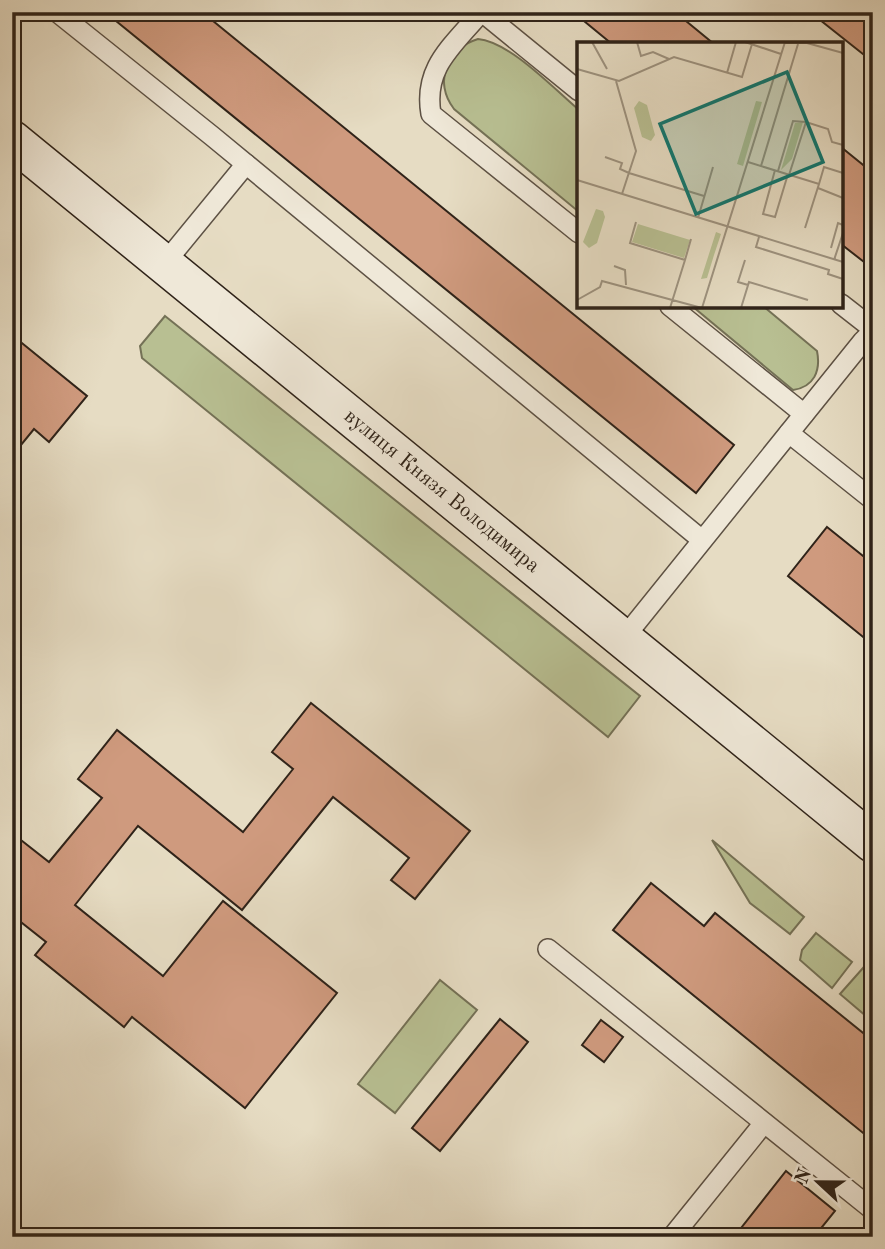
<svg xmlns="http://www.w3.org/2000/svg" width="885" height="1249" font-family="'Old Standard TT',serif">
<style>
.green{fill:#b8bf92;stroke:#747156;stroke-width:2}
.building{fill:#cf9a7e;stroke:#2f2319;stroke-width:2}
.lines{fill:none;stroke-linecap:round;stroke-linejoin:round}
.lane-casing{stroke:#5d5144;stroke-width:22}
.secondary-casing{stroke:#2f2319;stroke-width:41}
.lane{stroke:#efe8d8;stroke-width:19}
.secondary{stroke:#efe8d8;stroke-width:38}
.labels{text-anchor:middle;dominant-baseline:central;stroke-width:5;stroke-linejoin:round;paint-order:stroke}
.street-label{font-size:21px;fill:#2f2319;stroke:#efe8d8}
.inset-road{fill:none;stroke:#9d927f;stroke-width:2}
.view{fill:#0f766e;fill-opacity:0.15;stroke:#0f766e;stroke-width:3.5}
.inset-edge{fill:none;stroke:#2f2319;stroke-width:3.5}
</style>
<rect width="100%" height="100%" fill="#e6dcc3"/>
<filter id="stains"><feTurbulence type="fractalNoise" baseFrequency=".00286" numOctaves="4"/><feColorMatrix values="0 0 0 0 .2 0 0 0 0 .09 0 0 0 0 .02 0 0 0 .5 -.17"/></filter>
<radialGradient id="worn" r=".72"><stop offset=".6" stop-color="#630" stop-opacity="0"/><stop offset="1" stop-color="#630" stop-opacity=".3"/></radialGradient>
<!-- green -->
<g class="green">
<path d="M 478,39 C 510,42 553,88 579,110 L 579,212 L 454,109 C 433,82 447,48 478,39 Z"/>
<path d="M 692,306 L 763,306 L 817,351 C 821,371 814,387 793,390 Z"/>
<path d="M 165,316 L 640,696 L 608,737 L 142,358 L 140,346 Z"/>
<path d="M 712,840 L 804,917 L 790,934 L 750,903 Z"/>
<path d="M 816,933 L 852,962 L 832,988 L 800,960 L 802,950 Z"/>
<path d="M 863,968 L 873,977 L 873,1008 L 866,1016 L 840,994 Z"/>
<path d="M 440,980 L 477,1010 L 395,1113 L 358,1084 Z"/>
</g>
<!-- building -->
<g class="building">
<path d="M 105,12 L 202,12 L 734,445 L 696,493 Z"/>
<path d="M 573,12 L 675,12 L 714,44 L 612,44 Z"/>
<path d="M 810,12 L 860,12 L 873,23 L 873,62 Z"/>
<path d="M 841,147 L 873,173 L 873,269 L 841,244 Z"/>
<path d="M 12,335 L 87,396 L 49,442 L 34,429 L 12,456 Z"/>
<path d="M 827,527 L 873,564 L 873,645 L 788,576 Z"/>
<path d="M 311,703 L 470,831 L 415,899 L 391,880 L 409,858 L 333,797 L 242,910 L 138,826 L 75,905 L 163,976 L 223,901 L 337,993 L 245,1108 L 132,1017 L 124,1027 L 35,955 L 46,942 L 12,915 L 12,833 L 49,862 L 102,798 L 78,779 L 117,730 L 243,832 L 293,769 L 272,752 Z"/>
<path d="M 651,883 L 704,926 L 715,913 L 873,1041 L 873,1141 L 613,930 Z"/>
<path d="M 500,1019 L 528,1042 L 440,1151 L 412,1128 Z"/>
<path d="M 601,1020 L 623,1037 L 604,1062 L 582,1045 Z"/>
<path d="M 786,1171 L 835,1211 L 814,1237 L 734,1237 Z"/>
</g>
<g class="lines">
<defs>
<g id="lane">
<path d="M 57,12 L 212,136 L 702,540"/>
<path d="M 481,12 C 453,46 423,67 431,114 L 579,233"/>
<path d="M 482,12 L 579,91"/>
<path d="M 164,264 L 246,164"/>
<path d="M 841,304 L 873,329"/>
<path d="M 670,306 L 804,414"/>
<path d="M 789,433 L 873,500"/>
<path d="M 623,639 L 863,341 L 873,331"/>
<path d="M 548,949 L 873,1210"/>
<path d="M 672,1237 L 764,1123"/>
</g>
<g id="secondary">
<path id="s1" d="M 12,140 L 873,843"/>
</g>
</defs>
<!-- lane casing -->
<use href="#lane" class="lane-casing"/>
<!-- secondary casing -->
<use href="#secondary" class="secondary-casing"/>
<!-- lane -->
<use href="#lane" class="lane"/>
<!-- secondary -->
<use href="#secondary" class="secondary"/>
</g>
<g class="labels">
<!-- street labels -->
<g class="street-label">
<text stroke="none"><textPath href="#s1" startOffset="555">вулиця Князя Володимира</textPath></text>
</g>
</g>
<!-- overview -->
<g transform="translate(577 42)">
<rect width="266" height="266" fill="#e6dcc3"/>
<path d="M 62,59 L 70,63 L 78,93 L 74,99 L 65,95 L 57,66 ZM 179,59 L 185,60 L 166,124 L 160,122 ZM 226,80 L 215,117 L 204,128 L 218,81 ZM 19,167 L 26,169 L 28,175 L 20,201 L 12,206 L 6,200 ZM 61,182 L 113,198 L 107,216 L 55,200 ZM 139,190 L 144,192 L 137,213 L 130,236 L 124,237 Z" fill="#b8bf92"/>
<path class="inset-road" d="M 15,0 L 30,27M 60,0 L 64,14 L 76,10 L 92,17M 168,0 L 204,12M 207,1 L 230,1 L 266,11M 0,27 L 42,39 L 97,15 L 165,35 L 175,2M 150,31 L 159,0M 39,39 L 59,109 L 45,152M 28,115 L 45,121 L 43,127 L 52,131 L 127,154M 171,120 L 242,142 L 247,125 L 266,131M 184,124 L 221,2M 198,128 L 186,172 L 198,175 L 211,132M 201,129 L 216,79 L 229,80M 212,133 L 229,80 L 251,87 L 255,100 L 266,103M 0,138 L 266,220M 241,146 L 266,156M 121,176 L 136,125M 59,180 L 53,201 L 108,218 L 93,266M 228,186 L 242,142M 182,195 L 179,205 L 252,228 L 251,232 L 266,237M 254,206 L 261,181 L 266,183M 108,218 L 114,197M 168,218 L 161,240 L 171,243M 257,218 L 266,191M 37,224 L 48,228 L 49,243M 0,258 L 23,245 L 25,239 L 125,266M 125,266 L 208,0M 164,266 L 172,240 L 231,258"/>
<path class="view" d="M 210,30 L 246,120 L 119,172 L 83,82 Z"/>
<rect width="266" height="266" class="inset-edge"/>
</g>
<!-- margin -->
<rect width="885" height="1249" fill="none" stroke="#e6dcc3" stroke-width="42"/>
<rect x="14" y="14" width="857" height="1221" fill="none" stroke="#2f2319" stroke-width="3.5"/>
<rect x="21" y="21" width="843" height="1207" fill="none" stroke="#2f2319" stroke-width="2"/>
<!-- north arrow -->
<g transform="translate(818 1182) rotate(292)" stroke="#efe8d8" stroke-width="5" paint-order="stroke">
<path d="M0-5L12 26L0 18L-12 26Z" fill="#2f2319"/>
<text y="-10" font-size="19" font-weight="bold" text-anchor="middle" fill="#2f2319">N</text>
</g>
<rect width="100%" height="100%" filter="url(#stains)"/>
<rect width="100%" height="100%" fill="url(#worn)"/>
</svg>
